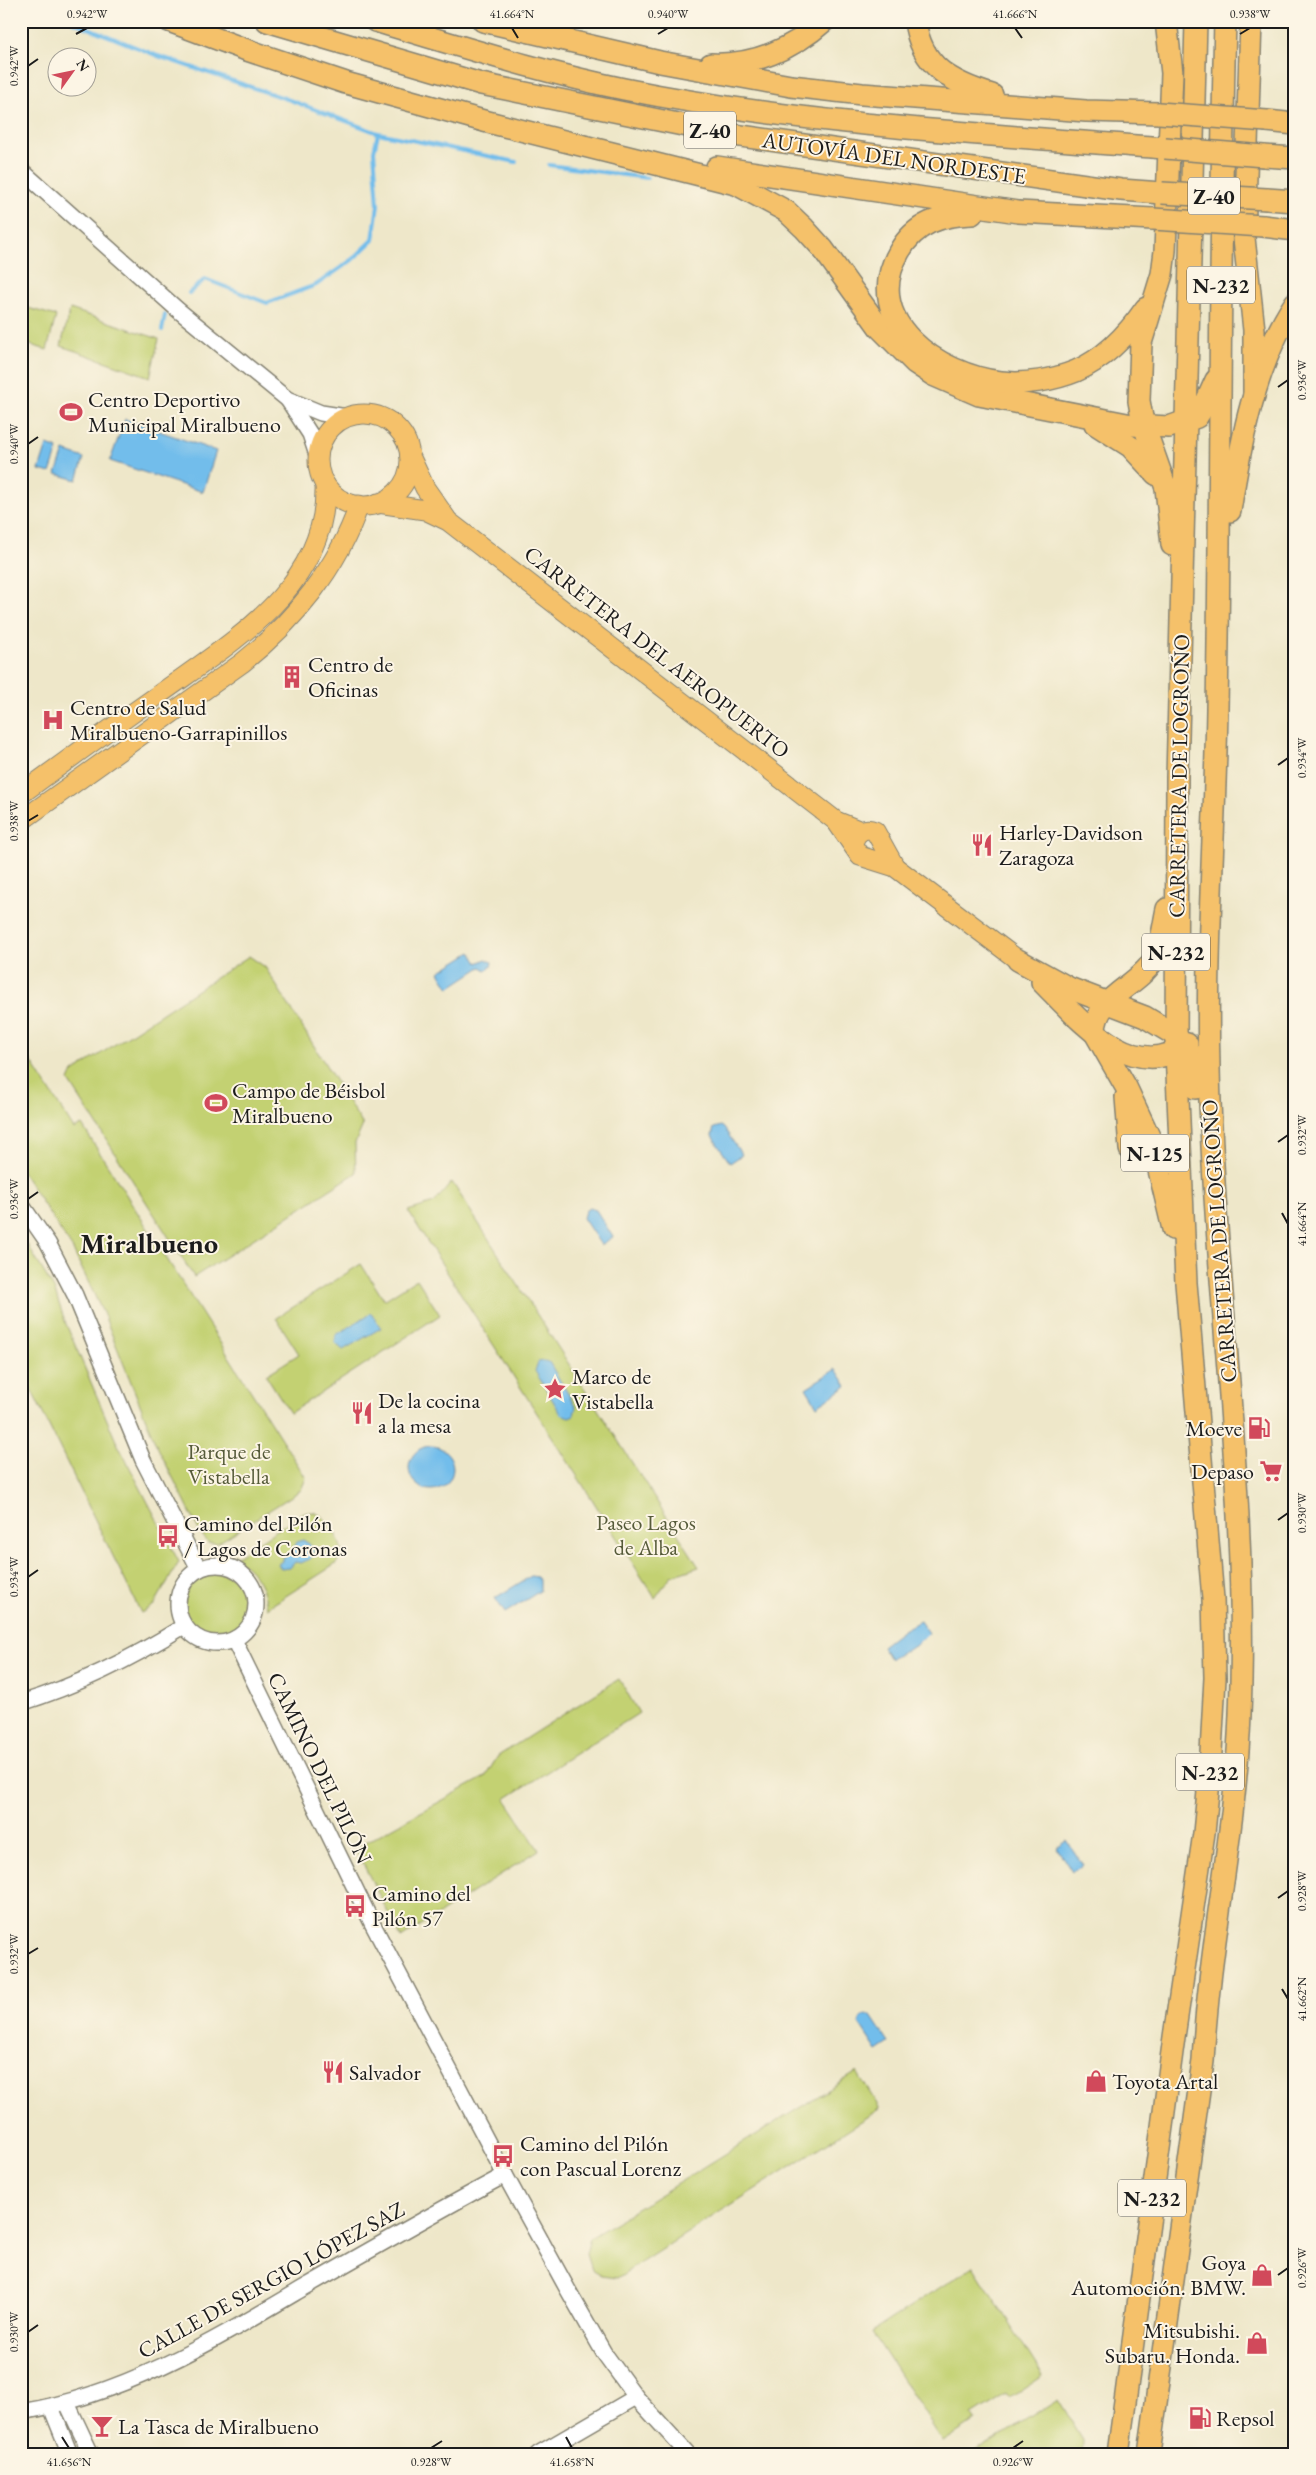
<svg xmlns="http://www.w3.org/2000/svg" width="1316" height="2475" font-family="'EB Garamond',serif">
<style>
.green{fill:#c3d172;stroke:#707647}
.water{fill:#72bdeb;stroke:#476c84}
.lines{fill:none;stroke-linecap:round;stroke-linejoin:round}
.stream{stroke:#72bdeb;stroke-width:4}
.minor-casing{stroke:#858272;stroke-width:18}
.major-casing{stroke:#858272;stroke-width:21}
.highway-casing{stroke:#858272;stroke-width:24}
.minor{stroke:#fff;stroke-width:15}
.major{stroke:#f5c16b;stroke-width:19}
.highway{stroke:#f5c16b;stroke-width:21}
.highway-bridge-casing{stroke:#858272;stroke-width:24;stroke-linecap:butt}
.highway-bridge{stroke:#f5c16b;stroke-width:21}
.ticks{fill:none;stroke:#1c1c1c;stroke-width:2}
.labels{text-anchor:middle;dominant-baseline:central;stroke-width:4;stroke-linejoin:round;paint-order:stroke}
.shield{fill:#fcf5e5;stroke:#5f5d58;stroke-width:1}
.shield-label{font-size:21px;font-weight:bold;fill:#1c1c1c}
.street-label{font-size:22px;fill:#1c1c1c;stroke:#fcf5e5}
.poi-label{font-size:22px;fill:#1c1c1c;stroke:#fcf5e5;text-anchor:start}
.park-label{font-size:22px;fill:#565b3a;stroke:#fcf5e5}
.district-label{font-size:28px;font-weight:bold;fill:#1c1c1c;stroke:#fcf5e5}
.neatline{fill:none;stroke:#1c1c1c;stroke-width:2}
.ticks-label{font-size:12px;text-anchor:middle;fill:#1c1c1c}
</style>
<rect width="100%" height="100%" fill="#fcf5e5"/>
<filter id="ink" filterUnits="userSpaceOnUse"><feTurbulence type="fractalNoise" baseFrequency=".02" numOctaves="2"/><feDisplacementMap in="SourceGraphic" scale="10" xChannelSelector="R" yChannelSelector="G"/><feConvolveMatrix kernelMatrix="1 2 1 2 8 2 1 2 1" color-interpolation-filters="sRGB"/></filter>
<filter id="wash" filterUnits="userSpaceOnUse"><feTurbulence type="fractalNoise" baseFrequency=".0096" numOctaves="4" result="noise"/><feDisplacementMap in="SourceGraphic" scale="20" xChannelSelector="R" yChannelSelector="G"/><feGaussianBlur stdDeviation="1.12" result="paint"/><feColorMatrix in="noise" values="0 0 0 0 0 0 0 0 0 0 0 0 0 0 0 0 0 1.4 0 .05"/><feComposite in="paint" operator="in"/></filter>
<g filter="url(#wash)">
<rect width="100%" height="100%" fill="#eee7c9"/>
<!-- green -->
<g class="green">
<path d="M 21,306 L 56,316 L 47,350 L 21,342 Z"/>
<path d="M 70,309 L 159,339 L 150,377 L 61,346 Z"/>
<path d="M 21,375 L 30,378 L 21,406 Z"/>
<path d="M 249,956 L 265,967 L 363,1125 L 355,1143 L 356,1173 L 194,1277 L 69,1081 L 73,1072 Z"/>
<path d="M 26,1053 L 74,1129 L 82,1125 L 306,1478 L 301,1490 L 218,1543 L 208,1543 L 199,1530 L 155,1442 L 104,1315 L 72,1248 L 21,1170 L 21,1065 Z"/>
<path d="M 452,1182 L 699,1567 L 671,1576 L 655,1598 L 408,1211 L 434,1203 Z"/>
<path d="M 21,1234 L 54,1289 L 66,1324 L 116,1441 L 179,1562 L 154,1605 L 141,1613 L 21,1369 Z"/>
<path d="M 361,1264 L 384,1300 L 417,1279 L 440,1315 L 290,1413 L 266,1375 L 299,1354 L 276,1318 Z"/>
<path d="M 313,1512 C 329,1517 340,1538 342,1554 L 336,1564 L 267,1608 C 264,1586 255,1569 234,1558 L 297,1517 L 305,1513 Z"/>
<circle cx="216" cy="1605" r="32"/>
<path d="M 619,1679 L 639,1713 L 505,1799 L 539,1850 L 401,1938 L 355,1848 L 485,1777 L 498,1756 Z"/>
<path d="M 857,2072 L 880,2109 L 617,2278 L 601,2276 L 591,2270 L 586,2254 L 590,2238 Z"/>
<path d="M 973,2266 L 1043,2376 L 1010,2398 L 1007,2394 L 972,2416 L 975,2421 L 943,2442 L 872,2332 Z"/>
<path d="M 1058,2399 L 1084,2441 L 1083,2454 L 972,2454 Z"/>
</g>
<!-- water -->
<g class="water">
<path d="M 125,419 L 216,451 L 203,492 L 110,461 Z"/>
<path d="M 47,445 L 58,449 L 50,473 L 39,470 Z"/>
<path d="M 64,451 L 84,458 L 77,480 L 56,474 Z"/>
<path d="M 471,952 L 478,963 L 486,959 L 492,962 L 491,967 L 486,970 L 481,967 L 449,988 L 439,972 Z"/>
<path d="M 721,1126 L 724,1128 L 742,1155 L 730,1163 L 712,1136 L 714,1128 Z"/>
<path d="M 589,1208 L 596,1210 L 613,1237 L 601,1245 L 583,1218 L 585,1211 Z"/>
<path d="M 371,1313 L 381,1328 L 343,1350 L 335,1343 L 336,1335 Z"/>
<path d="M 544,1361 L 549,1362 L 576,1407 L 574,1415 L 569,1417 L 561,1414 L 535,1371 L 538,1362 Z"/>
<path d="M 836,1369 L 847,1386 L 817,1406 L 806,1388 Z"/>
<circle cx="431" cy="1468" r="22"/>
<path d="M 303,1540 L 311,1545 L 314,1551 L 310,1559 L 301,1563 L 295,1562 L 290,1568 L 281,1569 L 278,1564 L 282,1561 L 282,1558 L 291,1552 L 296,1542 Z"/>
<path d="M 531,1576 L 537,1577 L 540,1581 L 540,1591 L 505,1613 L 495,1598 Z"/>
<path d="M 920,1621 L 928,1633 L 915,1646 L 890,1659 L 882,1646 L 903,1630 Z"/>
<path d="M 1067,1841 L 1083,1865 L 1072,1872 L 1057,1848 Z"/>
<path d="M 867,2014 L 871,2016 L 889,2043 L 877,2051 L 859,2024 L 861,2017 Z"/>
</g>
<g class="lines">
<!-- stream -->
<g class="stream">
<path d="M 71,21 L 158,56 L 287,99 L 378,133 L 516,162"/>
<path d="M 549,165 L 647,178"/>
<path d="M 189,293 L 205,279 L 267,303 L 316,285 L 352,260 L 373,240 L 378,205 L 374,151 L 378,133"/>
<path d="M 162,330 L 165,315"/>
</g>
</g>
</g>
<g filter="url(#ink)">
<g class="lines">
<defs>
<g id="minor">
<path d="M 21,170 L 178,310 L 287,399 L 321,413 L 347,417"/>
<path d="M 288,400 L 310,434 L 318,458"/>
<path d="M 21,1204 L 48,1243 L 75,1295 L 143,1460 L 199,1569"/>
<circle cx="217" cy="1604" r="39"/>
<path d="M 234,1640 L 372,1923 L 505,2175 L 568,2290 L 604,2353 L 636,2397 L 688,2454"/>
<path d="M 21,1703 C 79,1685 133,1658 184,1626"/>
<path d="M 67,2403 L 91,2454"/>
<path d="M 51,2407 L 70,2454"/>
<path d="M 21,2412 C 124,2395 212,2342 300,2290 C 368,2251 436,2212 505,2175"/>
<path d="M 538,2454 L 636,2397"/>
</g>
<g id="major">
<circle cx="364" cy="460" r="46"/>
<path d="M 410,456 L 425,488 L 446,518"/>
<path d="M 378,503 L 425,510 L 448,521 L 836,821 L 861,831"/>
<path d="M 21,794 C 66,761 111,728 157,696 C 230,643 329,587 325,484"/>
<path d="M 21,821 L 242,663 C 293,622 338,568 359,505"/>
<path d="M 836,821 L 860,856 L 895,867 L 1018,960"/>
<path d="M 854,840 C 858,830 866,827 875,831 L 895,867"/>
</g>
<g id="highway">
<path d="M 169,21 L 244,49 L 346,83 L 484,121 L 736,184 L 786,211 L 804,228 L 823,249 L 879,327 L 915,363 L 933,375 L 979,395 L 1132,425 L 1169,427 L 1197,417 L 1206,402 L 1216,380"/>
<path d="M 267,21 L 481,84 L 727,134 L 1121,190 L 1162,193"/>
<path d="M 375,21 C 457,45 540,72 624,89 C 802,125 984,134 1165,148"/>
<path d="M 483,21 L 660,62 L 791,86 L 862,94 L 1086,111 L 1159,113"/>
<path d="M 915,21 C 921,67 952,83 992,95"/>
<path d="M 1166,21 L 1172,73 L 1165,251 L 1162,274 L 1141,343 L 1139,401 L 1143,423 L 1166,488 L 1172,545"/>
<path d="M 1251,21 L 1244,238 L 1254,330 L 1254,396"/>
<path d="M 711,64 C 753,66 793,49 824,21"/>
<path d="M 1267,121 L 1295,124"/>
<path d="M 1264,156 L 1295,158"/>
<path d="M 717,167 L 1018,212 L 1153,219"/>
<path d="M 1267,199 L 1295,201"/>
<path d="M 972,214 C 941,215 915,223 899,252 C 859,322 940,375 1001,382 C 1025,385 1054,380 1076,371 C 1106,358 1128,334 1146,308"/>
<path d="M 1263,226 L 1295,230"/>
<path d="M 1095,424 L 1131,447 L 1156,474"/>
<path d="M 1230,511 C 1241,440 1255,364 1295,303"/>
<path d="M 1167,909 C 1163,926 1162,946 1153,961 C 1136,988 1094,997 1095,1033 L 1126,1087 L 1153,1145 L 1173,1229"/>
<path d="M 1018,960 L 1069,988 L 1145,1017 L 1175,1035 L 1193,1057 L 1195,1088"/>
<path d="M 1042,982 C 1077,1017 1133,1086 1187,1044"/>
<path d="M 1126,1097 L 1130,1149"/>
<path d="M 1118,2454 L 1174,2037 L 1204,1833 L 1210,1771 L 1215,1678 L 1213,1599 L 1186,1283 L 1176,1051 L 1177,778 L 1196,21"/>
<path d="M 1149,2454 L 1203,2061 C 1209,1945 1236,1831 1240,1714 C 1249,1499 1214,1284 1209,1068 C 1206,949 1215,829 1217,709 C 1221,480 1219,251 1225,21"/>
</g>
</defs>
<!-- minor casing -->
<use href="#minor" class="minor-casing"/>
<!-- major casing -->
<use href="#major" class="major-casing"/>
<!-- highway casing -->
<use href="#highway" class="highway-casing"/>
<!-- minor -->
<use href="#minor" class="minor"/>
<!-- major -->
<use href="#major" class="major"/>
<!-- highway -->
<use href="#highway" class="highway"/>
<defs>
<g id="highway-bridge">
<path d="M 1159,113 L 1267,121"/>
<path d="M 1165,148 L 1264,156"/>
<path d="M 1162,193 L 1267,199"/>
<path d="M 1153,219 L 1263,226"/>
</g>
</defs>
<!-- highway-bridge casing -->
<use href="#highway-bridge" class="highway-bridge-casing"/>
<!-- highway-bridge -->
<use href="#highway-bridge" class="highway-bridge"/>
</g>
</g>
<!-- ticks -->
<path class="ticks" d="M 512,28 L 518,38M 1015,28 L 1022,38M 76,34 L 87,28M 658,34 L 668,28M 1240,34 L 1250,28M 28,66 L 38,59M 1278,387 L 1288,380M 28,444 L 38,437M 1278,765 L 1288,758M 28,821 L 38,815M 1278,1142 L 1288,1135M 28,1199 L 38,1192M 1282,1213 L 1288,1224M 1278,1520 L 1288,1513M 28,1577 L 38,1570M 1278,1898 L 1288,1891M 28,1954 L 38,1948M 1282,1989 L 1288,1999M 1278,2275 L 1288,2268M 28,2332 L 38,2325M 62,2437 L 69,2448M 566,2437 L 572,2448M 431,2448 L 442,2441M 1013,2448 L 1023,2441"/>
<!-- icons -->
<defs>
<symbol id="stadium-bare" viewBox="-9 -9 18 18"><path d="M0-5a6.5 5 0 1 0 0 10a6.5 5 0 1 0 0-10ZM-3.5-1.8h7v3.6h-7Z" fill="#d1495b" stroke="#fcf5e5" stroke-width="2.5" paint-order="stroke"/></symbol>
<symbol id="building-bare" viewBox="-9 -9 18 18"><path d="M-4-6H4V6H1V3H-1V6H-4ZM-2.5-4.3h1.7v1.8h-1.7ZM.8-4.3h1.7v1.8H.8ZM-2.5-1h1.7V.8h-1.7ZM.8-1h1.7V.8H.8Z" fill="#d1495b" stroke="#fcf5e5" stroke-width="2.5" paint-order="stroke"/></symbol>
<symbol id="hospital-bare" viewBox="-9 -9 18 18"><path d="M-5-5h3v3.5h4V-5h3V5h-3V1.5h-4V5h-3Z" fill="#d1495b" stroke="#fcf5e5" stroke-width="2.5" paint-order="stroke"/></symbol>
<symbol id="restaurant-bare" viewBox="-9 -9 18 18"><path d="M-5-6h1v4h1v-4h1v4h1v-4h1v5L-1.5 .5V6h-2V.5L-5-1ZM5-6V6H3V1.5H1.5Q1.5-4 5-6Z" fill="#d1495b" stroke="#fcf5e5" stroke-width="2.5" paint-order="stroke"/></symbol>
<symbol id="sight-bare" viewBox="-9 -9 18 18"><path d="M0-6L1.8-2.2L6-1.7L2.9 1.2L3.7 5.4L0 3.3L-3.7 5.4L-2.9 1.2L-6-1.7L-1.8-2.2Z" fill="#d1495b" stroke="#fcf5e5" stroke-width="2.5" paint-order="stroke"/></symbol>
<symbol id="fuel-bare" viewBox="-9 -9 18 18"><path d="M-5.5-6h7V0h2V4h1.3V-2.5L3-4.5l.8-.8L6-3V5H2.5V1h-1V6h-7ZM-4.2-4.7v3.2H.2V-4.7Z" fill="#d1495b" stroke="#fcf5e5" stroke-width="2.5" paint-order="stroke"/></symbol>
<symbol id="supermarket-bare" viewBox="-9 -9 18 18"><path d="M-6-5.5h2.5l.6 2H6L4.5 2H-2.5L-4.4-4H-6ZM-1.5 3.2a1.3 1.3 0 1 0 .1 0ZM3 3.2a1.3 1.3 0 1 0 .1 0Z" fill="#d1495b" stroke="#fcf5e5" stroke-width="2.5" paint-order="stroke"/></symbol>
<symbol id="bus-bare" viewBox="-9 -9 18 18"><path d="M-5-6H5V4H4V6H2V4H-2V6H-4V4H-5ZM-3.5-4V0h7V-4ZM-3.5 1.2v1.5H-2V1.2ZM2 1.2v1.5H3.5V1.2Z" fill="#d1495b" stroke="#fcf5e5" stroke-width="2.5" paint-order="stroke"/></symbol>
<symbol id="shop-bare" viewBox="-9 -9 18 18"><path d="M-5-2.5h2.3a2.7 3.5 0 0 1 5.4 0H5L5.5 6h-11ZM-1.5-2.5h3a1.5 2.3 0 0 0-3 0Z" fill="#d1495b" stroke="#fcf5e5" stroke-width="2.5" paint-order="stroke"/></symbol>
<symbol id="bar-bare" viewBox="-9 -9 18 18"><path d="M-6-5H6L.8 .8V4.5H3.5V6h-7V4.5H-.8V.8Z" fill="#d1495b" stroke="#fcf5e5" stroke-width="2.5" paint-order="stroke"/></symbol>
</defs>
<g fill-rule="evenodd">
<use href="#stadium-bare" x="55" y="396" width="32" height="32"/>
<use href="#building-bare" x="276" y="661" width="32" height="32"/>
<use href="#hospital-bare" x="37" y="704" width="32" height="32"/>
<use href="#restaurant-bare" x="966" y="829" width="32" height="32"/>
<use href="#stadium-bare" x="200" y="1087" width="32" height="32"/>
<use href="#sight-bare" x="539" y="1373" width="32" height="32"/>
<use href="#restaurant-bare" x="346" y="1397" width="32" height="32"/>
<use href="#fuel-bare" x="1243" y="1412" width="32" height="32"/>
<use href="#supermarket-bare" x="1255" y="1455" width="32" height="32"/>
<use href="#bus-bare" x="152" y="1520" width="32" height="32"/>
<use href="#bus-bare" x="339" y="1890" width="32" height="32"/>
<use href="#restaurant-bare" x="317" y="2056" width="32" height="32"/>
<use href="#shop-bare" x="1080" y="2065" width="32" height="32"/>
<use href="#bus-bare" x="487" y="2140" width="32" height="32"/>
<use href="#shop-bare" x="1246" y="2259" width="32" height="32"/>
<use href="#shop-bare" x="1241" y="2327" width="32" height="32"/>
<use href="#fuel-bare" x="1184" y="2402" width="32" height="32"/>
<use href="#bar-bare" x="86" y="2410" width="32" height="32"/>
</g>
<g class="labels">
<!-- shield labels -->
<g class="shield">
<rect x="684" y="111.5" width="52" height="37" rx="4"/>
<rect x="1188" y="177.5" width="52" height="37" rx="4"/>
<rect x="1187" y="266.5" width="68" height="37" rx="4"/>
<rect x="1142" y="933.5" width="68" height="37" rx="4"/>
<rect x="1121" y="1134.5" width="68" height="37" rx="4"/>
<rect x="1176" y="1753.5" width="68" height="37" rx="4"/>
<rect x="1118" y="2179.5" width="68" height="37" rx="4"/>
</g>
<g class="shield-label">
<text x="710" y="130">Z-40</text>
<text x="1214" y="196">Z-40</text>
<text x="1221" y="285">N-232</text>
<text x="1176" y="952">N-232</text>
<text x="1155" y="1153">N-125</text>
<text x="1210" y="1772">N-232</text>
<text x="1152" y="2198">N-232</text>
</g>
<!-- street labels -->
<g class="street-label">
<text transform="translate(894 158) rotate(8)">AUTOVÍA DEL NORDESTE</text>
<text transform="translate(657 652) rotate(38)">CARRETERA DEL AEROPUERTO</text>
<text transform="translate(1179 776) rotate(-89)">CARRETERA DE LOGROÑO</text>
<text transform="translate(1219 1241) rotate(-94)">CARRETERA DE LOGROÑO</text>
<text transform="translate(320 1768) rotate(64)">CAMINO DEL PILÓN</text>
<text transform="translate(271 2280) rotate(-29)">CALLE DE SERGIO LÓPEZ SAZ</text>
</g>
<!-- poi labels -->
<g class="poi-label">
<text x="88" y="399">Centro Deportivo<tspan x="88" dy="25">Municipal Miralbueno</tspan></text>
<text x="308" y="664">Centro de<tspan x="308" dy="25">Oficinas</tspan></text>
<text x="70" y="707">Centro de Salud<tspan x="70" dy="25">Miralbueno-Garrapinillos</tspan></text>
<text x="999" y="832">Harley-Davidson<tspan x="999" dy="25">Zaragoza</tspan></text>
<text x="232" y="1090">Campo de Béisbol<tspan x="232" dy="25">Miralbueno</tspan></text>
<text x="572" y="1376">Marco de<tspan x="572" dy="25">Vistabella</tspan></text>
<text x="378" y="1400">De la cocina<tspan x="378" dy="25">a la mesa</tspan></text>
<text x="1242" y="1428" text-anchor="end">Moeve</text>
<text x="1254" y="1471" text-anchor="end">Depaso</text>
<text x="184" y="1523">Camino del Pilón<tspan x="184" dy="25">/ Lagos de Coronas</tspan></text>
<text x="372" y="1893">Camino del<tspan x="372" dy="25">Pilón 57</tspan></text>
<text x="349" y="2072">Salvador</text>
<text x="1112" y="2081">Toyota Artal</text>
<text x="520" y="2143">Camino del Pilón<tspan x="520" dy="25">con Pascual Lorenz</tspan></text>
<text x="1246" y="2262" text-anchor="end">Goya<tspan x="1246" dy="25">Automoción. BMW.</tspan></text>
<text x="1240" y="2330" text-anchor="end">Mitsubishi.<tspan x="1240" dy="25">Subaru. Honda.</tspan></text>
<text x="1216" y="2418">Repsol</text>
<text x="118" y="2426">La Tasca de Miralbueno</text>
</g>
<!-- park labels -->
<g class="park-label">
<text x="229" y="1451">Parque de<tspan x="229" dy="25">Vistabella</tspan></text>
<text x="646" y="1522">Paseo Lagos<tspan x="646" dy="25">de Alba</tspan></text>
</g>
<!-- district labels -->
<g class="district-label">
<text x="149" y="1243">Miralbueno</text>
</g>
</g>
<!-- margin -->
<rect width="1316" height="2475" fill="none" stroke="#fcf5e5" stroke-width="55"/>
<!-- north arrow -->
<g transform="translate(72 72) rotate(57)"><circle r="24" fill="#fcf5e5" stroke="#a29e95"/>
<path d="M0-4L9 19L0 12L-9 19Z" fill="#d1495b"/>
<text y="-8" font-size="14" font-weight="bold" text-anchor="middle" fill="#1c1c1c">N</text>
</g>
<rect x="28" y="28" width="1260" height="2420" class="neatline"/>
<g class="ticks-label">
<text x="87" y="18">0.942°W</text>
<text x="512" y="18">41.664°N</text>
<text x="668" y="18">0.940°W</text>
<text x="1015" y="18">41.666°N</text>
<text x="1250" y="18">0.938°W</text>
<text transform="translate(14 66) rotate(-90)" y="4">0.942°W</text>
<text transform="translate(1302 380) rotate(-90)" y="4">0.936°W</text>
<text transform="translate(14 444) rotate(-90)" y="4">0.940°W</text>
<text transform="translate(1302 758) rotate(-90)" y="4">0.934°W</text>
<text transform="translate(14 821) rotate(-90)" y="4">0.938°W</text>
<text transform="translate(1302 1135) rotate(-90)" y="4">0.932°W</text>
<text transform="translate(14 1199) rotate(-90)" y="4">0.936°W</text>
<text transform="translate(1302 1224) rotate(-90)" y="4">41.664°N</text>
<text transform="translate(1302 1513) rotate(-90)" y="4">0.930°W</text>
<text transform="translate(14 1577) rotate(-90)" y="4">0.934°W</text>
<text transform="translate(1302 1891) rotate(-90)" y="4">0.928°W</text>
<text transform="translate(14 1954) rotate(-90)" y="4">0.932°W</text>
<text transform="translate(1302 1999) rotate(-90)" y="4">41.662°N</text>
<text transform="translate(1302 2268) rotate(-90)" y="4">0.926°W</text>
<text transform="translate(14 2332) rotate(-90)" y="4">0.930°W</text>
<text x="69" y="2466">41.656°N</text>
<text x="431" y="2466">0.928°W</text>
<text x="572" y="2466">41.658°N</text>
<text x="1013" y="2466">0.926°W</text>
</g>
</svg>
